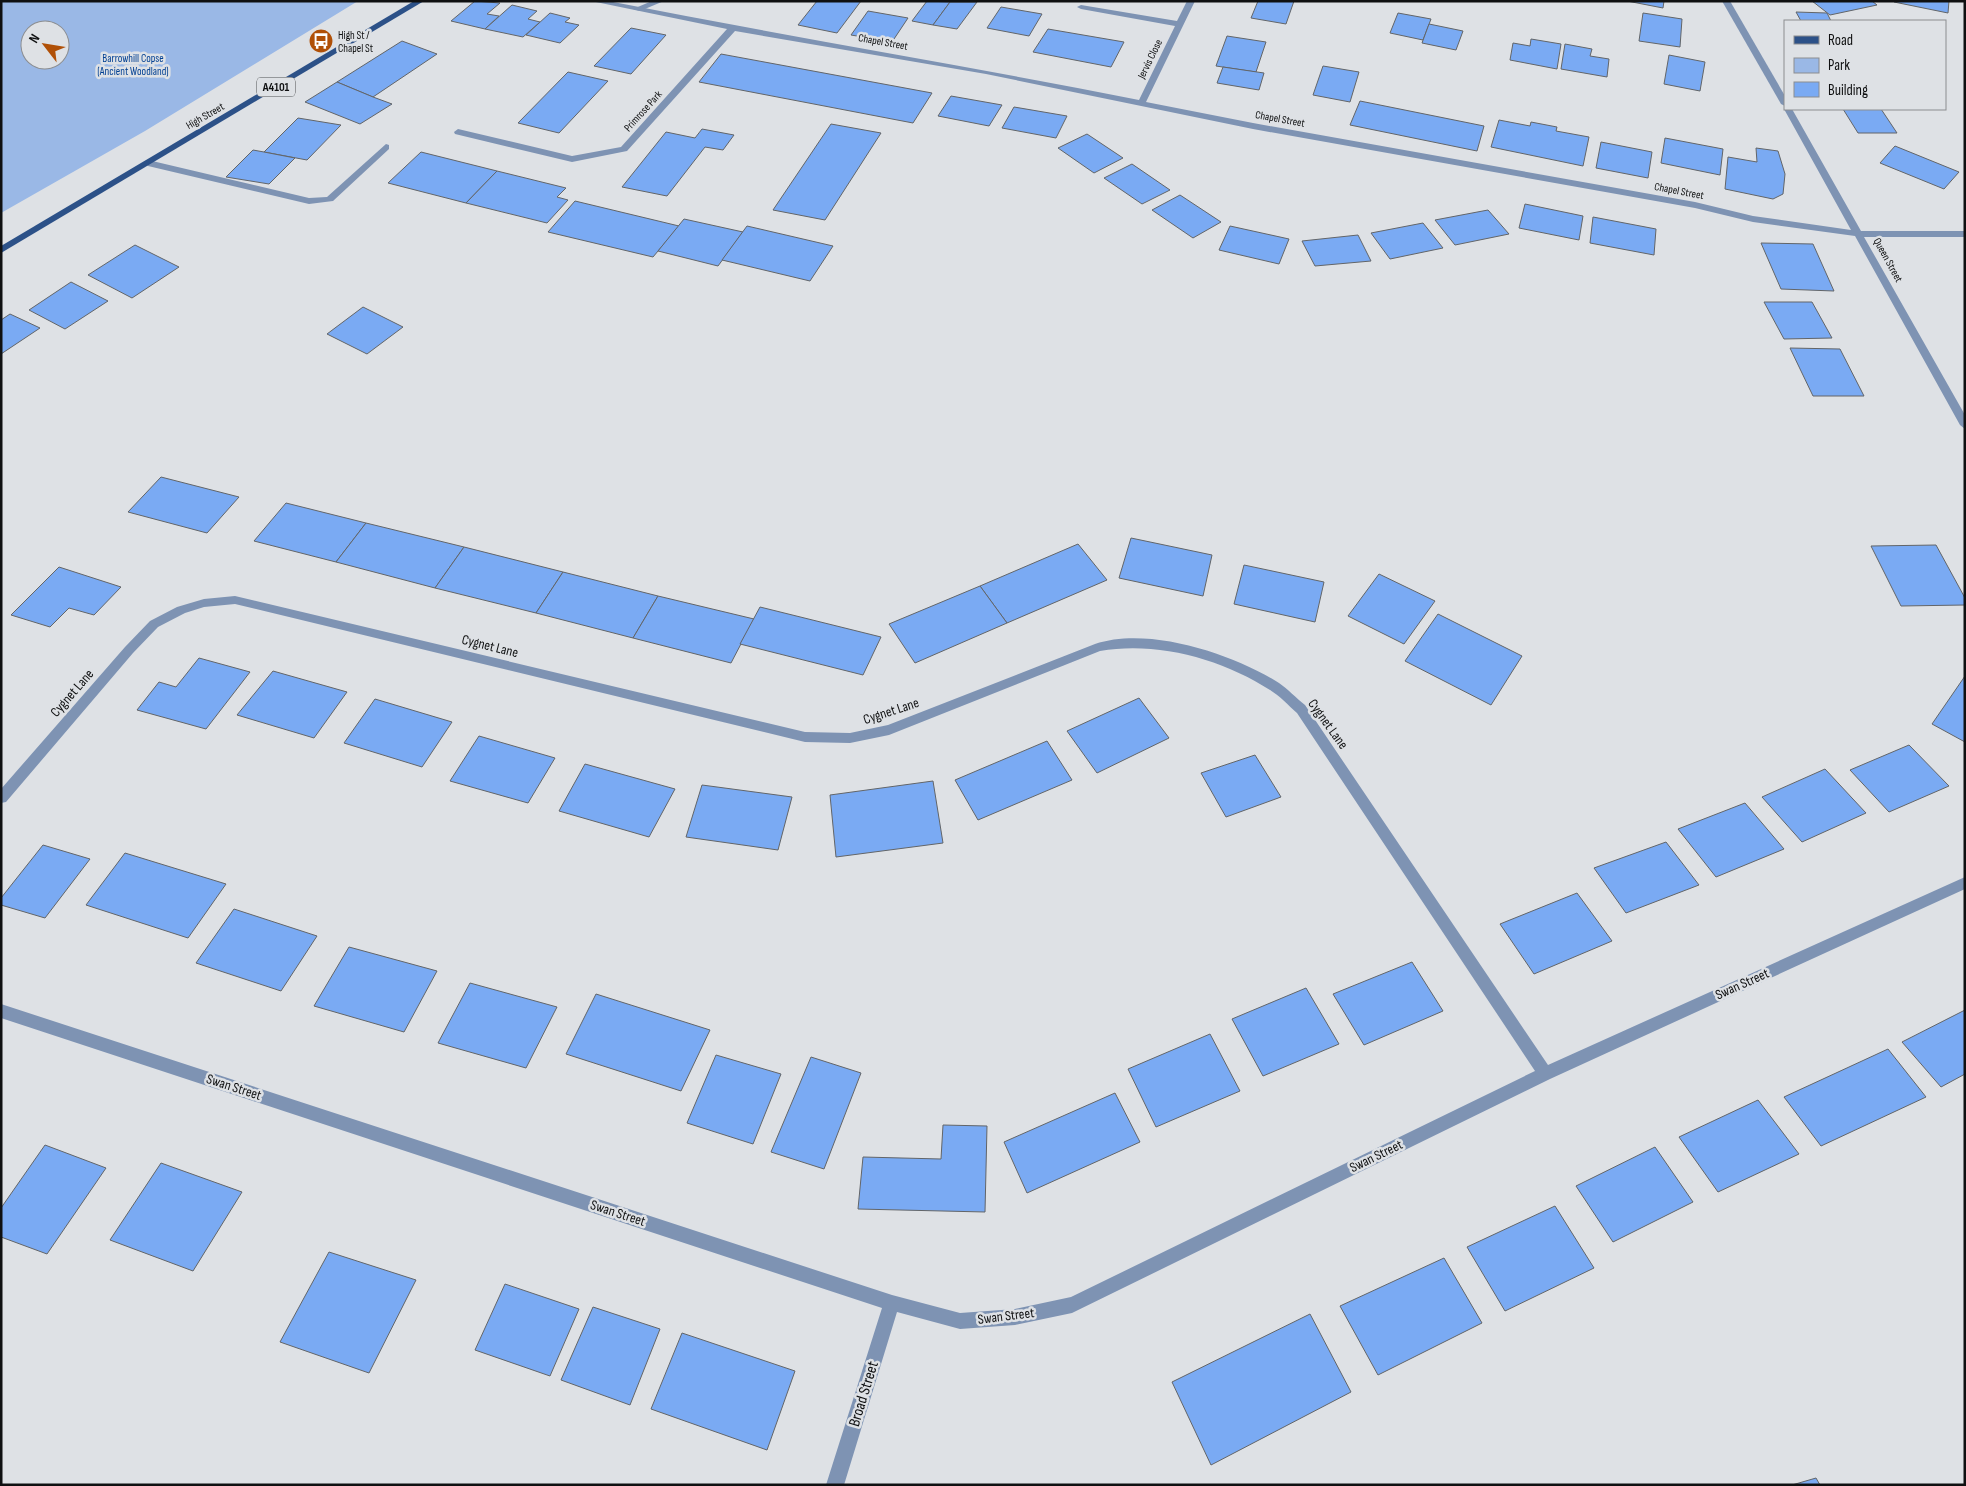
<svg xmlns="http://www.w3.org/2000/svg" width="1966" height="1486" font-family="'Sofia Sans Condensed',sans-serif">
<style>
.green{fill:#9ab8e6;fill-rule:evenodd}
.building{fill:#7aaaf3;stroke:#626568}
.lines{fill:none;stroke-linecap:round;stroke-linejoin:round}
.lane{fill:#7e93b3;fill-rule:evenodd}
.street{fill:#7e93b3;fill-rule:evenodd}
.primary{fill:#2c5188;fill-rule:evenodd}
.labels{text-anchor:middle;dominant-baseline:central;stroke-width:5;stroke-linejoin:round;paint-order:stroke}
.far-poi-label{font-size:11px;fill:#0f1011;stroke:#dee1e5;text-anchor:start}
.far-street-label{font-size:11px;fill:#0f1011;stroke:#dee1e5}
.far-park-label{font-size:11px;fill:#003f92;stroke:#dee1e5}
.shield{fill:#dee1e5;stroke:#4d4f51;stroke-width:1}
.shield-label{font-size:12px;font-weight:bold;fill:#0f1011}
.street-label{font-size:14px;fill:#0f1011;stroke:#dee1e5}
.near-street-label{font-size:16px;fill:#0f1011;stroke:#dee1e5}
</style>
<rect width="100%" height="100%" fill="#dee1e5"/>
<!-- green -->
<path class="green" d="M 1,1 L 358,1 L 145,131 L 1,213 ZM 30,30 L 60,30 L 60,60 L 30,60 Z"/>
<!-- building -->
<g class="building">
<path d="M 475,1 L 500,3 L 487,14 L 499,16 L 485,29 L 451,21 Z"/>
<path d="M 817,1 L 861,1 L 837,33 L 798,25 Z"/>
<path d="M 927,1 L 950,2 L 933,25 L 912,21 Z"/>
<path d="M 1258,1 L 1294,1 L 1286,24 L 1251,18 Z"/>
<path d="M 1627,1 L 1664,1 L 1663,8 Z"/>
<path d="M 1812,1 L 1872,1 L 1877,5 L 1830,15 Z"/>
<path d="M 1894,1 L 1949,1 L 1948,13 L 1894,2 Z"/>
<path d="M 950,2 L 977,2 L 957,29 L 933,25 Z"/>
<path d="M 512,5 L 537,11 L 528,19 L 540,22 L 523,37 L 485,29 Z"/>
<path d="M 1001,7 L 1042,14 L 1029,36 L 987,28 Z"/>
<path d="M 868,11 L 908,18 L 892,42 L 851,35 Z"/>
<path d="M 1796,12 L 1827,13 L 1831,21 L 1801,21 Z"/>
<path d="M 550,13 L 570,18 L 565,22 L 579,25 L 560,43 L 526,35 Z"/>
<path d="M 1398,13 L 1431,19 L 1423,40 L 1390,33 Z"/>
<path d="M 1643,13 L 1682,19 L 1680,47 L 1639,41 Z"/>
<path d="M 1429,24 L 1463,31 L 1456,50 L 1422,43 Z"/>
<path d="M 631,28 L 666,35 L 631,74 L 594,66 Z"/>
<path d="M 1048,29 L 1124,42 L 1111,67 L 1033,52 Z"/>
<path d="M 1227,36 L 1266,42 L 1256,72 L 1216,66 Z"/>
<path d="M 1531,39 L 1561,44 L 1557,69 L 1510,60 L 1513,43 L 1530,46 Z"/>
<path d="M 402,41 L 437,54 L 373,97 L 337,82 Z"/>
<path d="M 1565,44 L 1592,49 L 1590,56 L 1609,59 L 1607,77 L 1561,69 Z"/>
<path d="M 721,54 L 932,93 L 913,123 L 699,82 Z"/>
<path d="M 1669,55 L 1705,62 L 1700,91 L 1664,84 Z"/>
<path d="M 1323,66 L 1359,72 L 1350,102 L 1313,95 Z"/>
<path d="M 1223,67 L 1264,73 L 1259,90 L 1217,83 Z"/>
<path d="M 568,72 L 608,81 L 559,133 L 518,123 Z"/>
<path d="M 337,82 L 373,97 L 392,104 L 360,124 L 305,102 Z"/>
<path d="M 951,96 L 1002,105 L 989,126 L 938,116 Z"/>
<path d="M 1360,101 L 1484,126 L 1477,151 L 1350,125 Z"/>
<path d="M 1014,107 L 1067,116 L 1056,138 L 1002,128 Z"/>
<path d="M 1843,109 L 1881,109 L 1897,133 L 1858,133 Z"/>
<path d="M 298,118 L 341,125 L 307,160 L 264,152 Z"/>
<path d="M 1499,120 L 1530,126 L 1531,122 L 1557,127 L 1556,131 L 1589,137 L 1583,166 L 1491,147 Z"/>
<path d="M 831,124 L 881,133 L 825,220 L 773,210 Z"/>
<path d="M 702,129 L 734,135 L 723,150 L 705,147 L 667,196 L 622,187 L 666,132 L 695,138 Z"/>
<path d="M 1087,134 L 1123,158 L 1094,173 L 1058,148 Z"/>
<path d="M 1665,138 L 1723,149 L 1720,175 L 1661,163 Z"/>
<path d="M 1601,142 L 1652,152 L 1648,178 L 1596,168 Z"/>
<path d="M 1895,146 L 1959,172 L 1944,189 L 1880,163 Z"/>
<path d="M 1756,148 L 1778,151 L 1785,174 L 1783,194 L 1773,199 L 1725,189 L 1728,157 L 1757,162 Z"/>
<path d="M 253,150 L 264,152 L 295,158 L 269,184 L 226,177 Z"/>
<path d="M 421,152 L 497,171 L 466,203 L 388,183 Z"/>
<path d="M 1132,164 L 1170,190 L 1142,204 L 1104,178 Z"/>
<path d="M 497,171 L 566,188 L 557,197 L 568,200 L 547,223 L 466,203 Z"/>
<path d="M 1180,195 L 1221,222 L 1193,238 L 1152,210 Z"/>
<path d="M 575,201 L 679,226 L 653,257 L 548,232 Z"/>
<path d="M 1525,204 L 1583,216 L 1579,240 L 1519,228 Z"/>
<path d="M 1488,210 L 1509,234 L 1455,245 L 1435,220 Z"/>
<path d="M 1593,217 L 1656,229 L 1654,255 L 1590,243 Z"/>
<path d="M 684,219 L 743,232 L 718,266 L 658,251 Z"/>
<path d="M 1423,223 L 1443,248 L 1390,259 L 1371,233 Z"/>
<path d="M 747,226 L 833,246 L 810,281 L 722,260 Z"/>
<path d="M 1230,226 L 1289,239 L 1279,264 L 1219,250 Z"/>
<path d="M 1358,235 L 1371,261 L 1315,266 L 1302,241 Z"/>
<path d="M 1761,243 L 1813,244 L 1834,291 L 1781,289 Z"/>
<path d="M 135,245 L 179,267 L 132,298 L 88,275 Z"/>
<path d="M 71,282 L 108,301 L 65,329 L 29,310 Z"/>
<path d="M 1764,302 L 1812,302 L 1832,338 L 1784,339 Z"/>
<path d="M 363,307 L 403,327 L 367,354 L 327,334 Z"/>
<path d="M 10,314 L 40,328 L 1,354 L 1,320 Z"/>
<path d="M 1790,348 L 1840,349 L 1864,396 L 1813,396 Z"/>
<path d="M 161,477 L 239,497 L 207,533 L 128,512 Z"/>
<path d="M 286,503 L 366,523 L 336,562 L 254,541 Z"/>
<path d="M 366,523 L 464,547 L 435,588 L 336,562 Z"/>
<path d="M 1131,538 L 1212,555 L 1203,596 L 1119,578 Z"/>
<path d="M 1078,544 L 1107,580 L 1007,623 L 980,586 Z"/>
<path d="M 1936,545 L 1965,598 L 1965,605 L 1901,606 L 1871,546 Z"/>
<path d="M 464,547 L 563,572 L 536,613 L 435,588 Z"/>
<path d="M 1244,565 L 1324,582 L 1315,622 L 1234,604 Z"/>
<path d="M 59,567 L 121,587 L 94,615 L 69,608 L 50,627 L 11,615 Z"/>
<path d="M 563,572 L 658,596 L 633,638 L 536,613 Z"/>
<path d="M 1379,574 L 1435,601 L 1404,644 L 1348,616 Z"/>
<path d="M 980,586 L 1007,623 L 915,663 L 889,624 Z"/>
<path d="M 658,596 L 754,619 L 731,663 L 633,638 Z"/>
<path d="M 760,607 L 881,637 L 863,675 L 740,644 Z"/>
<path d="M 1438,614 L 1522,656 L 1491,705 L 1405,661 Z"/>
<path d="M 199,658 L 250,672 L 206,729 L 137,710 L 159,682 L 176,687 Z"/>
<path d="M 273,671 L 347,692 L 314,738 L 237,715 Z"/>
<path d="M 1965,676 L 1965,742 L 1932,724 Z"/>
<path d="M 1139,698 L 1169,738 L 1097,773 L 1067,731 Z"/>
<path d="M 375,699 L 452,722 L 422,767 L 344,743 Z"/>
<path d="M 479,736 L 555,758 L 528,803 L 450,781 Z"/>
<path d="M 1047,741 L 1072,780 L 978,820 L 955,780 Z"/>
<path d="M 1909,745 L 1949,786 L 1889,812 L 1850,770 Z"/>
<path d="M 1255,755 L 1281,797 L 1226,817 L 1201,773 Z"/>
<path d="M 585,764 L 675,789 L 649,837 L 559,811 Z"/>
<path d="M 1825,769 L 1866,813 L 1802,842 L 1762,797 Z"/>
<path d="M 933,781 L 943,843 L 836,857 L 830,795 Z"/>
<path d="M 702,785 L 792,797 L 778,850 L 686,837 Z"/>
<path d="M 1745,803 L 1784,849 L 1716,877 L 1678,829 Z"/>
<path d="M 1666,842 L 1699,885 L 1626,913 L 1594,868 Z"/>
<path d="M 43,845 L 90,859 L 45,918 L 1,905 L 1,898 Z"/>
<path d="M 125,853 L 226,884 L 188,938 L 86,905 Z"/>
<path d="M 1577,893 L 1612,941 L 1534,974 L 1500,924 Z"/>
<path d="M 234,909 L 317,936 L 281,991 L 196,963 Z"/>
<path d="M 349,947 L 437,971 L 404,1032 L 314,1006 Z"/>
<path d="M 1412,962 L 1443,1011 L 1364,1045 L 1333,994 Z"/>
<path d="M 470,983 L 557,1007 L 526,1068 L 438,1043 Z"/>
<path d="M 1306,988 L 1339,1044 L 1263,1076 L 1232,1019 Z"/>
<path d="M 596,994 L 710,1030 L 681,1091 L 566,1054 Z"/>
<path d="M 1965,1010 L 1965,1074 L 1941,1087 L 1902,1042 Z"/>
<path d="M 1210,1034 L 1240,1091 L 1156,1127 L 1128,1069 Z"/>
<path d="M 1888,1049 L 1926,1097 L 1821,1146 L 1784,1097 Z"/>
<path d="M 716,1055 L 781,1074 L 753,1144 L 687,1123 Z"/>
<path d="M 811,1057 L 861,1073 L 824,1169 L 771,1152 Z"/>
<path d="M 1115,1093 L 1140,1142 L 1027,1193 L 1004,1142 Z"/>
<path d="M 1758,1100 L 1799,1154 L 1718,1192 L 1679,1137 Z"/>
<path d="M 943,1125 L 987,1126 L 985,1212 L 858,1209 L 863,1157 L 941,1159 Z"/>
<path d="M 45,1145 L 106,1168 L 47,1254 L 1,1237 L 1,1208 Z"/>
<path d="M 1655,1147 L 1693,1202 L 1613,1242 L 1576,1186 Z"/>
<path d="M 161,1163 L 242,1192 L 193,1271 L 110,1240 Z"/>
<path d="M 1555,1206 L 1594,1268 L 1505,1311 L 1467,1247 Z"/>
<path d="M 329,1252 L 416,1280 L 369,1373 L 280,1342 Z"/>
<path d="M 1444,1258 L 1482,1323 L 1378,1375 L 1340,1306 Z"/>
<path d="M 505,1284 L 579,1309 L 550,1376 L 475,1350 Z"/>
<path d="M 593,1307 L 660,1329 L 630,1405 L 561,1380 Z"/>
<path d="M 1310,1314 L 1351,1392 L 1211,1465 L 1172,1382 Z"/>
<path d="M 682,1333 L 795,1371 L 767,1450 L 651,1409 Z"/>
<path d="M 1816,1478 L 1820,1485 L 1792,1485 Z"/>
</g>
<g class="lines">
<!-- lane -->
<g class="lane">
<path d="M 652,1 L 664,1 L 640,11 L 633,9 Z"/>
<path d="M 386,144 L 389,145 L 389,149 L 333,201 L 309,204 L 148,166 L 144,163 L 148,160 L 309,198 L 327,197 Z"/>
</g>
<!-- street -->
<g class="street">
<path d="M 591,1 L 608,1 C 785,36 962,65 1139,100 L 1175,26 L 1081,9 L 1077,7 L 1081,5 L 1177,21 L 1187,1 L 1195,1 L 1146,102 L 1253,123 L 1695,202 L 1753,216 L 1851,230 L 1784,109 L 1792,109 L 1861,231 L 1965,231 L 1965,237 L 1864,237 L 1965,415 L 1965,429 L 1960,425 L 1855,236 L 1753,222 L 1695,208 L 1253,129 L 986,74 L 735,31 L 627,151 L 572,162 L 455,134 L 454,132 L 458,129 L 572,156 L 621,147 L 727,29 Z"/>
<path d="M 1722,1 L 1730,1 L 1785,96 L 1785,106 L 1781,104 Z"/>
<path d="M 235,596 L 805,732 L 850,733 L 888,725 L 1095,644 C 1149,626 1233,654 1279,683 C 1288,689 1296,698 1305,705 L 1548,1065 L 1965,877 L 1965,889 L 1550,1079 L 1072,1313 L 1015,1325 L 960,1329 L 897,1312 L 844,1485 L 826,1485 L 882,1308 L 1,1018 L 1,1004 L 892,1295 L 960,1313 L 1015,1309 L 1071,1297 L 1535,1071 L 1297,713 C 1288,705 1280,696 1270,690 C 1222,659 1157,641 1100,651 L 889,735 L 850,743 L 805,742 L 235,604 L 204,607 L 185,613 L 158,627 L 133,653 L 6,802 L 1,803 L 1,789 L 125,647 L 150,621 L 177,607 L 204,599 Z"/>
</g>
<!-- primary -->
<path class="primary" d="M 414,1 L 424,1 L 1,253 L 1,246 Z"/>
</g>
<!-- icons -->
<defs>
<symbol id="bus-disc" viewBox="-11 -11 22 22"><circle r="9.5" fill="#b05007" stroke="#dee1e5"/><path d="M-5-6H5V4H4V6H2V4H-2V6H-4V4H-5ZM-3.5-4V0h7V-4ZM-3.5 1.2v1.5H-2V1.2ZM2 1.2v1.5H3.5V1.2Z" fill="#fff"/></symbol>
</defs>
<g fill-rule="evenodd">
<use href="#bus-disc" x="307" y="27" width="28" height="28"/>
</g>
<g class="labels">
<!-- far-poi labels -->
<g class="far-poi-label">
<text x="338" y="35">High St /<tspan x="338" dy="13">Chapel St</tspan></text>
</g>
<!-- far-street labels -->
<g class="far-street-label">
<text transform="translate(883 42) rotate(10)">Chapel Street</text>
<text transform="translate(1150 59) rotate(-64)">Jervis Close</text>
<text transform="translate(643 111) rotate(-48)">Primrose Park</text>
<text transform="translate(205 116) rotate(-30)">High Street</text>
<text transform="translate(1280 119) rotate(10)">Chapel Street</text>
<text transform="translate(1679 191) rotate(11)">Chapel Street</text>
<text transform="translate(1888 260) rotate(61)">Queen Street</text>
</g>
<!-- far-park labels -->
<g class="far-park-label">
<text x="133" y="58">Barrowhill Copse<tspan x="133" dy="13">(Ancient Woodland)</tspan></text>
</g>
<!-- shield labels -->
<rect class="shield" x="257" y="77.5" width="38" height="19" rx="4"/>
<g class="shield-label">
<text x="276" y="87">A4101</text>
</g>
<!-- street labels -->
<g class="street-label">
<text transform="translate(490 646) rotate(14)">Cygnet Lane</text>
<text transform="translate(72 693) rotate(-49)">Cygnet Lane</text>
<text transform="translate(891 711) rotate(-18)">Cygnet Lane</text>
<text transform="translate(1328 724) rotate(54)">Cygnet Lane</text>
<text transform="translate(1742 984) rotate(-24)">Swan Street</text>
<text transform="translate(234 1087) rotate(18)">Swan Street</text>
<text transform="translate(1376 1156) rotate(-26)">Swan Street</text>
<text transform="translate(618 1213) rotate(18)">Swan Street</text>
<text transform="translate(1006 1316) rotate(-7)">Swan Street</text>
</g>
<!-- near-street labels -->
<g class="near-street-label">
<text transform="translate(864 1394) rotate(-73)">Broad Street</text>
</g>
</g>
<!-- border -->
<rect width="1966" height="1486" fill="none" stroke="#0f1011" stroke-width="5"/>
<!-- legend -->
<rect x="1784" y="20" width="162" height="90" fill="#dee1e5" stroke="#8b8d90"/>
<rect x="1794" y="36" width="25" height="8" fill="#2c5188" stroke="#8b8d90"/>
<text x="1828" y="45" font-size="15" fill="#0f1011">Road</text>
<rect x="1794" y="58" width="25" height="15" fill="#9ab8e6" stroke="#8b8d90"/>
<text x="1828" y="70" font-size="15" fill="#0f1011">Park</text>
<rect x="1794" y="82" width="25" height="15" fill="#7aaaf3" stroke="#8b8d90"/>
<text x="1828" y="95" font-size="15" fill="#0f1011">Building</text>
<!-- north arrow -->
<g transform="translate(45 45) rotate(301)"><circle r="24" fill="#dee1e5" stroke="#8b8d90"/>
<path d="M0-4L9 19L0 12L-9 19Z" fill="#b05007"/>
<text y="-8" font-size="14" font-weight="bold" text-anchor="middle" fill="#0f1011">N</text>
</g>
</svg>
